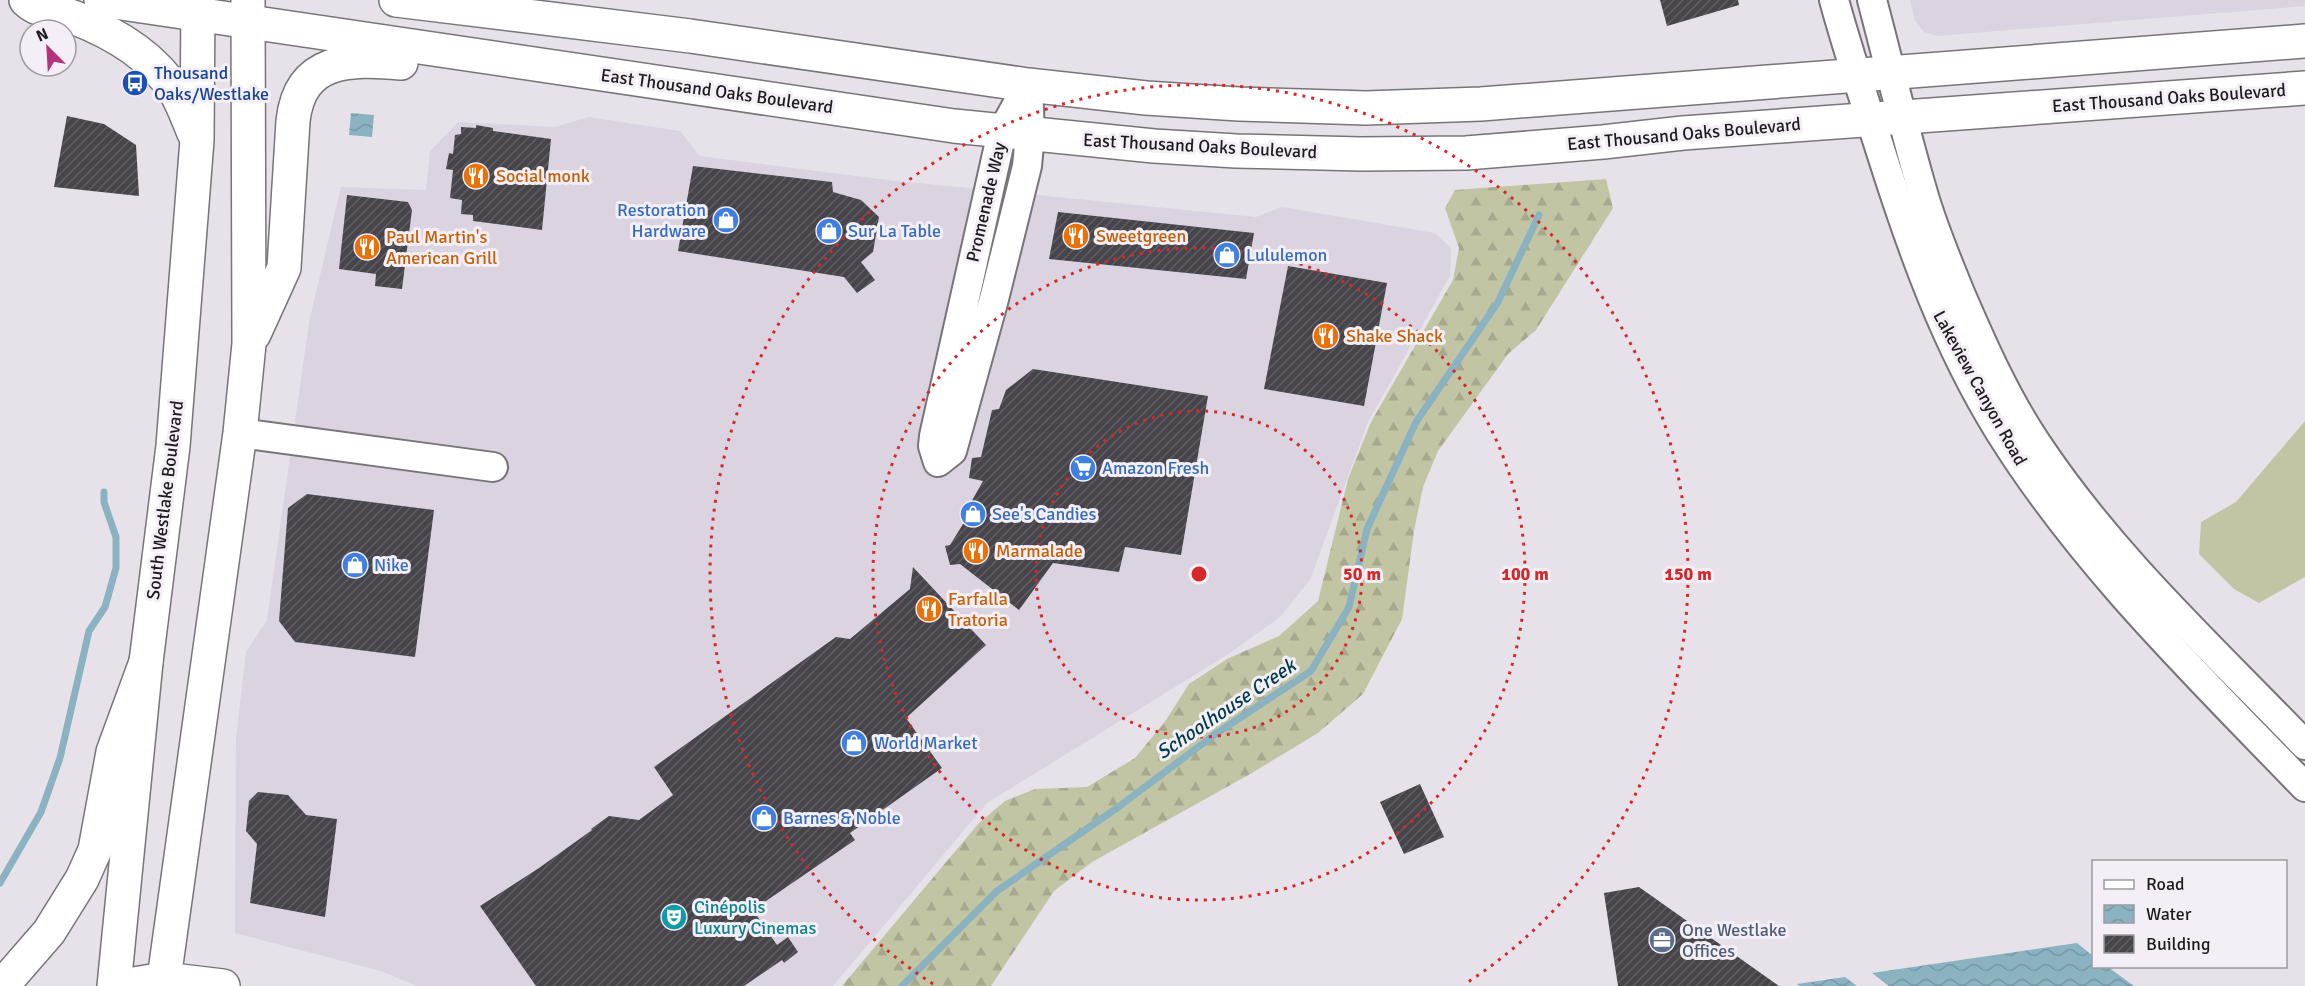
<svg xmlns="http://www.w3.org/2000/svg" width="2305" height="986" font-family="Signika,sans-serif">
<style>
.built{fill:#dcd3e0}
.grass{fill:#c2c5a4}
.forest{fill:url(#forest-firs)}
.water{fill:url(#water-waves)}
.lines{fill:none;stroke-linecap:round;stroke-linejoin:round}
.stream{stroke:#8ab2c1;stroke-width:7}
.building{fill:url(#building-hatch)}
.minor-casing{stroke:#787479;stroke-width:32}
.major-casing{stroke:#787479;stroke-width:36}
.highway-casing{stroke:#787479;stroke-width:36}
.minor{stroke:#fff;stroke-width:28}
.major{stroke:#fff;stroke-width:33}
.highway{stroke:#fff;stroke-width:33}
.ring{fill:none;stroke:#d62828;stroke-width:3;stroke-dasharray:3 6}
.labels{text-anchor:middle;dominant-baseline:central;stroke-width:6;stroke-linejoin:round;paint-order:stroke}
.transit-label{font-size:18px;fill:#164399;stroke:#f4eff6;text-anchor:start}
.street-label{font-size:18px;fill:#1d1b1e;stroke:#f4eff6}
.food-label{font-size:18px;fill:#c56008;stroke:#f4eff6;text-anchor:start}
.shop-label{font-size:18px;fill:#366cbe;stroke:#f4eff6;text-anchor:start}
.culture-label{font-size:18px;fill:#0d838f;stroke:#f4eff6;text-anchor:start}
.service-label{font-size:18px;fill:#4e5e75;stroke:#f4eff6;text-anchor:start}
.water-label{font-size:20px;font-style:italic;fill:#003b4c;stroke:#f4eff6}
.centre{fill:#d62828;stroke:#f4eff6;stroke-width:3}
.ring-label{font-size:18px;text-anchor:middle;font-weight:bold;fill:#d62828;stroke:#f4eff6;stroke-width:6;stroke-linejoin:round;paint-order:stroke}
</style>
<defs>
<pattern id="forest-firs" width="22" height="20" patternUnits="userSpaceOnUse" patternTransform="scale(1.5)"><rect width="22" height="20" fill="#c2c5a4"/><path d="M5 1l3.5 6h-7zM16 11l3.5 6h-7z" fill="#a6a98d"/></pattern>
<pattern id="water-waves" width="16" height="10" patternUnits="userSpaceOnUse" patternTransform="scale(1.5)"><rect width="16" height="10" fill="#8ab2c1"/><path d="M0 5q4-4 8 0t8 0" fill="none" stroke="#7798a5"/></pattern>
<pattern id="building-hatch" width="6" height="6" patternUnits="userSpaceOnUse" patternTransform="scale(1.5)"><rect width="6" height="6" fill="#47454b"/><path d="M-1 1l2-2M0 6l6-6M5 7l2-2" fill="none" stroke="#5e5d62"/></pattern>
</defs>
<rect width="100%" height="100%" fill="#e7e2e9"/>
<!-- built -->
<g class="built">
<path d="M 1910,0 L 2305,0 L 2305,6 L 1937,36 L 1924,32 L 1915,21 Z"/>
<path d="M 589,117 L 680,131 L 700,156 L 888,180 L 1256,217 L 1282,207 L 1435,233 L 1451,248 L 1450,276 L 1368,422 L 1310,580 L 1280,617 L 1227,655 L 987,803 L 833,986 L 416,986 L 381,971 L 235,933 L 236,738 L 246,652 L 267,620 L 309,322 L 341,187 L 426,190 L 430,151 L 458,122 L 555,127 Z"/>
</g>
<!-- grass -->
<path class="grass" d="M 2305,421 L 2305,577 L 2259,603 L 2234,589 L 2199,554 L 2201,522 L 2236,502 Z"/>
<!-- forest -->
<path class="forest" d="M 1606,179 L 1613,208 L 1536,330 L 1508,354 L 1438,451 L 1423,487 L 1414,531 L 1402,619 L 1363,694 L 1318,733 L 1252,773 L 1092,862 L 1054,891 L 991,986 L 842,986 L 979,823 L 1005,801 L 1035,789 L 1087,787 L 1135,758 L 1164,723 L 1189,684 L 1227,659 L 1279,636 L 1318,601 L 1348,479 L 1371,422 L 1453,280 L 1459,248 L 1445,208 L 1455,190 Z"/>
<!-- water -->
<g class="water">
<path d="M 351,113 L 374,115 L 372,137 L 349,135 Z"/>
<path d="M 2077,943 L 2093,956 L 2094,966 L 2108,967 L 2134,986 L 1889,986 L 1872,973 Z"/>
<path d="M 1845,977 L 1857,986 L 1800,986 L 1797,984 Z"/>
</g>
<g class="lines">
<!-- stream -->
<g class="stream">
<path d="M 0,883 L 41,812 L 60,758 L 89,631 L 105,607 L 116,568 L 116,537 L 104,502 L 104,492"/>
<path d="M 902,986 L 997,891 L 1117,808 L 1214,735 L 1311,671 L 1349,607 L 1367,529 L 1416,422 L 1498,302 L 1539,215"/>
</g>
</g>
<!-- building -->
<g class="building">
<path d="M 1660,0 L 1738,0 L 1739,5 L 1667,26 Z"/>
<path d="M 67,116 L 104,124 L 136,145 L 139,196 L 54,187 Z"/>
<path d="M 476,125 L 493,128 L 493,131 L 551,139 L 542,230 L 473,221 L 473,215 L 461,214 L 462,200 L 450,198 L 453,170 L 446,169 L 449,153 L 453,154 L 455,135 L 461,134 L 461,127 L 476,128 Z"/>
<path d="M 693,166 L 832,182 L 833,192 L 861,200 L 879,217 L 873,252 L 861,262 L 875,280 L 857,293 L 844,277 L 678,251 Z"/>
<path d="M 347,195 L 408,202 L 412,210 L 402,289 L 375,286 L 376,274 L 339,269 Z"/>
<path d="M 1058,212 L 1254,233 L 1246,279 L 1049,259 Z"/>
<path d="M 1288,266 L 1387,283 L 1364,406 L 1264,389 Z"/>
<path d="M 1033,369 L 1208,396 L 1181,555 L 1125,547 L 1119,572 L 1053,563 L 1019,610 L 960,564 L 950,565 L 945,546 L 950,545 L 968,516 L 965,513 L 983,481 L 969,478 L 972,458 L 981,457 L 992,410 L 999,409 L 1006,390 Z"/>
<path d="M 307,494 L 434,510 L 415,657 L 295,642 L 279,621 L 288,508 Z"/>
<path d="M 913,567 L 986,645 L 906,718 L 942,768 L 850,833 L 855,840 L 753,910 L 777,945 L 788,937 L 798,952 L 784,963 L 782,960 L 744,986 L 536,986 L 480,906 L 539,868 L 592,830 L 591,829 L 609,816 L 639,820 L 673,795 L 654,767 L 836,637 L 850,639 L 910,589 Z"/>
<path d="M 1420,784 L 1444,837 L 1404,854 L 1380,802 Z"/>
<path d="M 258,792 L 288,795 L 306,815 L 337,819 L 325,917 L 250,903 L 257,844 L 246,831 L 249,801 Z"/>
<path d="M 1639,887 L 1779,986 L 1618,986 L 1604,893 Z"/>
</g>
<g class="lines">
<defs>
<g id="minor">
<path d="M 1834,0 C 1848,51 1865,102 1881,152 C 1912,250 1946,345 2000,432 C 2083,565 2197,675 2305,787"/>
<path d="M 1872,0 C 1889,64 1904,129 1923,193 C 1933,228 1947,261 1961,295 C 1983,346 2006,398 2037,444 C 2112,557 2212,648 2305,745"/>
<path d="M 1028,85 L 1030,135 L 1027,166 L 994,299 L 952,451 L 938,462 L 933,446 L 934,436 L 1002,132 Z"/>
<path d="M 240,433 L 493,467"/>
</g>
<g id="major">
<path d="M 26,0 C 39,13 56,11 73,17 C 112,32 152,55 175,91 C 183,104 188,119 194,133"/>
<path d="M 101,0 L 954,126 L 1154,146 L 1236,151 L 1361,154 L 1466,153 L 1603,142 L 1683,133 L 2305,88"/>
<path d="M 396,0 L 690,36 L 1028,85 L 1146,98 L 1239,104 L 1366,108 L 1481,104 L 2305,41"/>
<path d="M 254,334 L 284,268 L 293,121 C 300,57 351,59 401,63"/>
<path d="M 114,986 L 146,662 L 173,446 L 197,140 L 198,0"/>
<path d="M 163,986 L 240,433 L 249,344 L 248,1"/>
</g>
<g id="highway">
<path d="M 2,986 L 49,932 L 82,879 L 95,850 L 113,752 L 146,662"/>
<path d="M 122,986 L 164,979 L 223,986"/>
</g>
</defs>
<!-- minor casing -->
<use href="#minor" class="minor-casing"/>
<!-- major casing -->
<use href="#major" class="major-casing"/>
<!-- highway casing -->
<use href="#highway" class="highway-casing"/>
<!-- minor -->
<use href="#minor" class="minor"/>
<!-- major -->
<use href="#major" class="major"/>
<!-- highway -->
<use href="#highway" class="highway"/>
</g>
<!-- distance rings -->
<g class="ring">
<circle cx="1199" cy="574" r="163"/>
<circle cx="1199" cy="574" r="326"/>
<path d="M933 984A489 489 0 1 1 1465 984"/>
</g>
<!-- icons -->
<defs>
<symbol id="bus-disc" viewBox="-11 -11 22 22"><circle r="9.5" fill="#1a4fb4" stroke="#f4eff6"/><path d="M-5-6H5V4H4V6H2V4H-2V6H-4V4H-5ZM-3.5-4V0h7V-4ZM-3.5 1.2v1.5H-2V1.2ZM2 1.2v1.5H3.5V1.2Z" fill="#fff"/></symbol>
<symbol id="restaurant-disc" viewBox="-11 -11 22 22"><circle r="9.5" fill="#e8710a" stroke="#f4eff6"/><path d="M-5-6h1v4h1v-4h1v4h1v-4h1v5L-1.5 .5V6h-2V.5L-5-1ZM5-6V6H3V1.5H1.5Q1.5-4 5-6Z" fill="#fff"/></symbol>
<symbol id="shop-disc" viewBox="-11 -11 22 22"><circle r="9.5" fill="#3f7fe0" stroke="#f4eff6"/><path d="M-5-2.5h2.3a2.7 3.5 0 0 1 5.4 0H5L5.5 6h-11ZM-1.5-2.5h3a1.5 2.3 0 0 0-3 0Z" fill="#fff"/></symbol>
<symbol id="supermarket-disc" viewBox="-11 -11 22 22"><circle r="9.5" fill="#3f7fe0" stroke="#f4eff6"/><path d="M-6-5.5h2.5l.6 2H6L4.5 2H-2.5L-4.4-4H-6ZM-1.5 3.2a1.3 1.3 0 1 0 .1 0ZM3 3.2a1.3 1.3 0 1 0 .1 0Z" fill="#fff"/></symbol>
<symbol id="theatre-disc" viewBox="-11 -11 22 22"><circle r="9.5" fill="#0f9aa8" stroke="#f4eff6"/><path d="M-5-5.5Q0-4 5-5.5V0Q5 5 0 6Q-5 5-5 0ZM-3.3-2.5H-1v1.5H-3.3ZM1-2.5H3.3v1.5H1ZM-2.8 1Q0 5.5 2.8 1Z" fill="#fff"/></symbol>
<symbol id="office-disc" viewBox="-11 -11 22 22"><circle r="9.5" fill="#5c6f8a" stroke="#f4eff6"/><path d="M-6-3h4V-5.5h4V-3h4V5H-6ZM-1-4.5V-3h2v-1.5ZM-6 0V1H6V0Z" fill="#fff"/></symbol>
</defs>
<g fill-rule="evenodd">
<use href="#bus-disc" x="120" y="68" width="30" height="30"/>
<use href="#restaurant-disc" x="461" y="161" width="30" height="30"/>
<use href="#shop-disc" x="711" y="205" width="30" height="30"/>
<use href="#shop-disc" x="814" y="216" width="30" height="30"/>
<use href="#restaurant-disc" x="1061" y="221" width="30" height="30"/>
<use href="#restaurant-disc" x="352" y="232" width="30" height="30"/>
<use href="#shop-disc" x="1212" y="240" width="30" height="30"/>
<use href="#restaurant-disc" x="1311" y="321" width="30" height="30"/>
<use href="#supermarket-disc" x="1068" y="453" width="30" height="30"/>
<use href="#shop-disc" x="958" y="499" width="30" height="30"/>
<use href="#restaurant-disc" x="961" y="536" width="30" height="30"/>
<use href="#shop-disc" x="340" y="550" width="30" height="30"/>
<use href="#restaurant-disc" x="914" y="594" width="30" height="30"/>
<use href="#shop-disc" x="839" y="728" width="30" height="30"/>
<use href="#shop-disc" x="749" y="803" width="30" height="30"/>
<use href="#theatre-disc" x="659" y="902" width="30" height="30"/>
<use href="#office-disc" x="1647" y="925" width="30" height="30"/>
</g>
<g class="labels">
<!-- transit labels -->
<g class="transit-label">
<text x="154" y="73">Thousand<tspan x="154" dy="21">Oaks/Westlake</tspan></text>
</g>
<!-- street labels -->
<g class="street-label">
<text transform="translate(717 91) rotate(8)">East Thousand Oaks Boulevard</text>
<text transform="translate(2169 98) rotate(-4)">East Thousand Oaks Boulevard</text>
<text transform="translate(1684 134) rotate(-5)">East Thousand Oaks Boulevard</text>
<text transform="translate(1200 146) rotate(3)">East Thousand Oaks Boulevard</text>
<text transform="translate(986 202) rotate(-77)">Promenade Way</text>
<text transform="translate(1980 388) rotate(61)">Lakeview Canyon Road</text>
<text transform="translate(165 500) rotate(-83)">South Westlake Boulevard</text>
</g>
<!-- food labels -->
<g class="food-label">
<text x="496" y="176">Social monk</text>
<text x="1096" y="236">Sweetgreen</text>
<text x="386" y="237">Paul Martin's<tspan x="386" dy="21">American Grill</tspan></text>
<text x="1346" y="336">Shake Shack</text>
<text x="996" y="551">Marmalade</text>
<text x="948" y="599">Farfalla<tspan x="948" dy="21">Tratoria</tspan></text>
</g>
<!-- shop labels -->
<g class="shop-label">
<text x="706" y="210" text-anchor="end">Restoration<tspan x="706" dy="21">Hardware</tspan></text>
<text x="848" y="231">Sur La Table</text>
<text x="1246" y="255">Lululemon</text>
<text x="1102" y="468">Amazon Fresh</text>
<text x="992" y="514">See's Candies</text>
<text x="374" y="565">Nike</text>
<text x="874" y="743">World Market</text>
<text x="783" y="818">Barnes &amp; Noble</text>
</g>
<!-- culture labels -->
<g class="culture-label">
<text x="694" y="907">Cinépolis<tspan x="694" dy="21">Luxury Cinemas</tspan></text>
</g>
<!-- service labels -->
<g class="service-label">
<text x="1682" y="930">One Westlake<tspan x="1682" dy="21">Offices</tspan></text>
</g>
<!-- water labels -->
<g class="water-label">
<text transform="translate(1226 709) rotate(-34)">Schoolhouse Creek</text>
</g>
</g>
<circle cx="1199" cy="574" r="9" class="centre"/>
<g class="ring-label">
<text x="1362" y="580">50 m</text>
<text x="1525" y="580">100 m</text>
<text x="1688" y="580">150 m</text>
</g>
<!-- legend -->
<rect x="2092" y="860" width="195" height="108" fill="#f4eff6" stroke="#9e9aa0" stroke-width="1.5"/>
<rect x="2104" y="880" width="30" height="9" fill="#ffffff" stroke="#9e9aa0" stroke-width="1.5"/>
<text x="2146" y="890" font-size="18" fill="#1d1b1e">Road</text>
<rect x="2104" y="905" width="30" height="18" fill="url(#water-waves)" stroke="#9e9aa0" stroke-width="1.5"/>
<text x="2146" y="920" font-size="18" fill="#1d1b1e">Water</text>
<rect x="2104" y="935" width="30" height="18" fill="url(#building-hatch)" stroke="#9e9aa0" stroke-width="1.5"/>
<text x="2146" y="950" font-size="18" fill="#1d1b1e">Building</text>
<!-- north arrow -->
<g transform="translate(48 48) rotate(336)"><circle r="28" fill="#f4eff6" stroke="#9e9aa0" stroke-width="1.5"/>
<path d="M0-4.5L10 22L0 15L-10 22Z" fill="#b4337e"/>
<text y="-9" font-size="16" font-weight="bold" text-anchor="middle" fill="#1d1b1e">N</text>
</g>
</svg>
